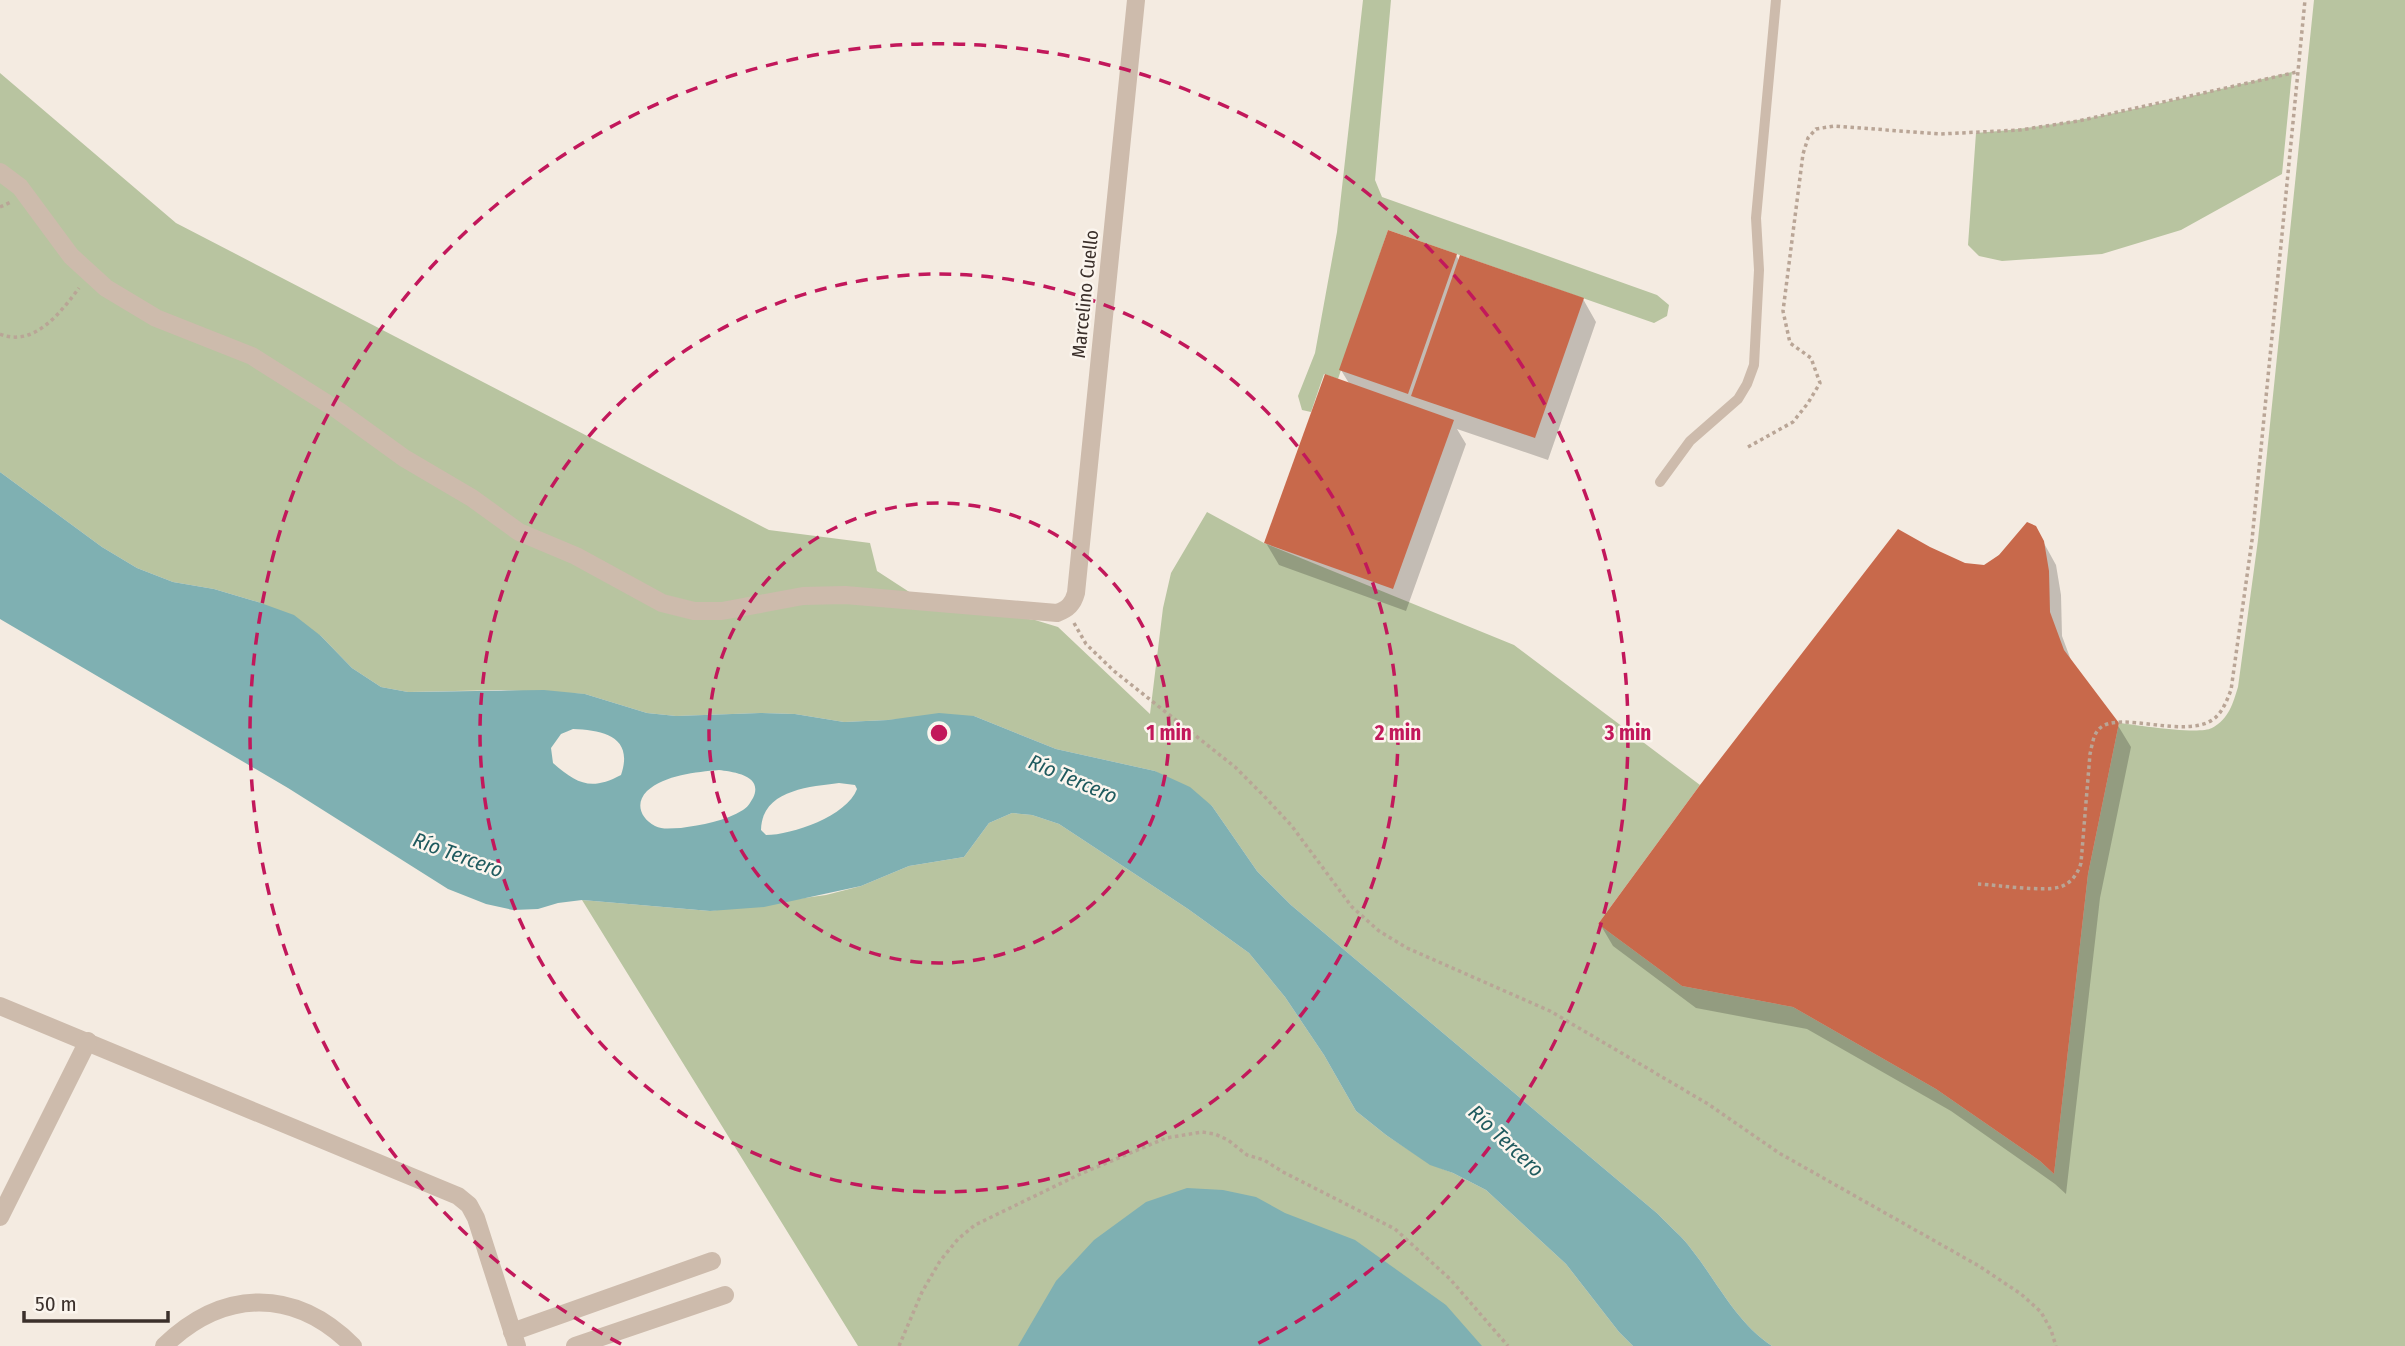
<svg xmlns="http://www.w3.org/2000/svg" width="2405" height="1346" font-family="'Fira Sans Condensed',sans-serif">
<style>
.green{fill:#b8c4a0}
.water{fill:#7fb0b2;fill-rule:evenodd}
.shadow{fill:#0003}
.building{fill:#c8694b}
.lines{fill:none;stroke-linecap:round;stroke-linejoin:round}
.path{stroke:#b9a596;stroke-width:3.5;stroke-dasharray:3.5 3.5;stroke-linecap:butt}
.lane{stroke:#cdbbac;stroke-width:10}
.street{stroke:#cdbbac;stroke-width:18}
.ring{fill:none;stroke:#c2185b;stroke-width:3.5;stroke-dasharray:12 9}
.labels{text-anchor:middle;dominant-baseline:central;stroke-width:5;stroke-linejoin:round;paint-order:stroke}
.street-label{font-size:19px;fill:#3b302b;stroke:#fbf5ee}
.water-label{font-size:21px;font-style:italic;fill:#1f5a5e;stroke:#fbf5ee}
.centre{fill:#c2185b;stroke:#fbf5ee;stroke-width:3.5}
.ring-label{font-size:21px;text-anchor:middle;font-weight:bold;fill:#c2185b;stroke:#fbf5ee;stroke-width:5;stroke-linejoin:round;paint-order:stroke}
</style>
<rect width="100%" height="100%" fill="#f4ebe1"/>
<!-- green -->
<g class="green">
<path d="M 1363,0 L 1391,0 L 1375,180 L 1382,197 L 1657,295 L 1669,305 L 1667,316 L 1654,323 L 1388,230 L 1338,379 L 1324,374 L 1311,412 L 1302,410 L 1298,396 L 1315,353 L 1337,232 Z"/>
<path d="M 2314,0 L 2405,0 L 2405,1346 L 1772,1346 C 1736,1322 1718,1283 1692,1250 C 1683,1237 1669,1226 1658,1214 L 1291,905 L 1257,871 L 1212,806 L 1155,771 L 1056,749 L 974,716 L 844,722 L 795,714 L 760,713 L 676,716 L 647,713 L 585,694 L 501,690 L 408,692 L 381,687 L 352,668 L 321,636 L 258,602 L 214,589 L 173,582 L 137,568 L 102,547 L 0,472 L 0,73 L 176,223 L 769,530 L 870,543 L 877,571 L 937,610 L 984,612 L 1035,620 L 1058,627 L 1150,714 L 1163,608 L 1171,573 L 1207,512 L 1264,543 L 1514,645 L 1700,785 L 1598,924 L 1682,986 L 1793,1007 L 1936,1089 L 2040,1161 L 2054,1174 L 2088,874 L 2119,723 C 2138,725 2198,735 2212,728 C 2229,719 2233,703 2238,687 L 2258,540 Z"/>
<path d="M 2292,72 L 2282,174 L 2181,230 L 2102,254 L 2002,261 L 1979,256 L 1968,245 L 1976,133 C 2083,126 2187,96 2292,72 Z"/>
<path d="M 1012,813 L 1032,815 L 1059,824 L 1188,909 L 1249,953 L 1285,997 L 1324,1055 L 1356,1111 L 1386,1135 L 1430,1164 L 1453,1173 L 1486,1190 L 1566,1264 L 1619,1332 L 1633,1346 L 858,1346 L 582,900 L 710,911 L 826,895 L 861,886 L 909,866 L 964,857 L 989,823 Z"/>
</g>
<!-- water -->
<g class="water">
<path d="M 0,472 L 102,547 L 137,568 L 173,582 L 214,589 L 258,602 L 294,615 L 321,636 L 352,668 L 381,687 L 408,692 L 544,690 L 585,694 L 647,713 L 676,716 L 760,713 L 795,714 L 844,722 L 888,720 L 939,713 L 974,716 L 1056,749 L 1155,771 L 1190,787 L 1212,806 L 1257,871 L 1291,905 L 1658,1214 C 1669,1226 1683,1237 1692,1250 C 1718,1283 1736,1322 1772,1346 L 1633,1346 L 1619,1332 L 1566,1264 L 1486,1190 L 1453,1173 L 1430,1165 L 1386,1135 L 1356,1111 L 1324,1055 L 1285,997 L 1249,953 L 1188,909 L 1059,824 L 1032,815 L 1012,813 L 989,823 L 964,857 L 909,866 L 861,886 L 764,907 L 710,911 L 582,900 L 558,903 L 538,909 L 513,910 L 486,904 L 448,889 L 288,788 L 0,619 ZM 573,729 C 604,730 634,737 621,775 C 591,791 577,784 553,763 L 551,748 L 561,734 ZM 719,770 C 733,772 764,775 753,798 C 750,803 748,807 743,810 C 726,821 701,825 681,828 C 672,828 663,830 655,826 C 640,818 635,803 647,791 C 665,775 696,772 719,770 ZM 839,783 L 855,785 L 857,789 C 847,816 792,835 766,835 L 761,830 C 762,790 808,787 839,783 Z"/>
<path d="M 1187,1188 L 1223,1190 L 1256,1197 L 1285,1213 L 1355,1240 L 1446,1305 L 1482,1346 L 1018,1346 L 1056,1281 L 1094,1240 L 1146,1202 Z"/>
</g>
<!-- shadow -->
<g class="shadow">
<path d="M 1456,255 L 1460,262 L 1583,299 L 1596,322 L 1548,460 L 1457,429 L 1466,444 L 1406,611 L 1279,565 L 1266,543 L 1350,385 L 1341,370 Z"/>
<path d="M 2035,527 L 2056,565 L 2061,595 L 2062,636 L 2072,663 L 2117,724 L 2131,747 L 2100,898 L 2066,1194 L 2055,1184 L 1951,1111 L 1807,1029 L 1696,1008 L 1613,946 L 1600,924 L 1930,549 L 1965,564 L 1985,566 Z"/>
</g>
<!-- building -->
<g class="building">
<path d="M 1388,230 L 1457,254 L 1408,394 L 1339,370 Z"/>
<path d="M 1460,255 L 1584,298 L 1535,438 L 1411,396 Z"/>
<path d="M 1325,374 L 1454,420 L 1393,589 L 1264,543 Z"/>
<path d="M 2027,522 L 2036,526 L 2044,541 L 2049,571 L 2050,612 L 2064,650 L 2119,723 L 2088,874 L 2054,1174 L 2040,1161 L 1936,1089 L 1793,1007 L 1682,986 L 1598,924 L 1700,785 L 1898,529 L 1930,547 L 1965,563 L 1984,565 L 1999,555 Z"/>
</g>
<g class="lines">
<!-- path -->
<g class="path">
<path d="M 0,207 L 11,202"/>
<path d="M 0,334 C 34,348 61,312 79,288"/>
<path d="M 1748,447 L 1793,422 L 1808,403 L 1820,383 L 1811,358 L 1790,343 L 1783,311 L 1803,154 L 1808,138 L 1816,129 L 1834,126 L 1940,134 L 2020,130 L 2078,121 L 2297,72"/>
<path d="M 1074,623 L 1086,644 L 1114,671 L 1235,767 L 1263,795 L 1291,825 L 1352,907 L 1379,931 L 1407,948 L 1550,1011 L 1708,1104 L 1779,1153 L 1979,1266 L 2021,1294 L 2041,1312 L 2051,1330 L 2056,1346"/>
<path d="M 1978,884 C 1998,885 2042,892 2060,887 C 2072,883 2078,873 2081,863 L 2090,754 C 2092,746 2093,735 2099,729 C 2118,709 2187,741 2215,718 C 2223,711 2227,700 2231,690 L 2252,540 L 2305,0"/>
<path d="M 899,1346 L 922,1292 L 940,1261 L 958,1239 L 975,1225 L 1078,1175 L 1166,1138 L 1202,1132 L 1215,1134 L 1228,1140 L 1247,1155 L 1264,1160 L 1283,1172 L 1395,1229 L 1450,1279 L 1508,1346"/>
</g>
<!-- lane -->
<path class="lane" d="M 1660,482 L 1690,441 L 1738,399 L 1747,384 L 1754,365 L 1759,270 L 1756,218 L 1776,0"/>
<!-- street -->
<g class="street">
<path d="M 0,172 L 20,187 L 71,256 L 106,288 L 156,318 L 252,356 L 339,411 L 404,458 L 472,498 L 519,532 L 576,556 L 662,603 L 694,611 L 722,611 L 803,596 L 845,595 L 1057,613 C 1068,609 1073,604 1076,593 L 1136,0"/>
<path d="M 0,1006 L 458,1196 L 469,1205 L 476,1218 L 517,1346"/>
<path d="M 0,1217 L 88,1041"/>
<path d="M 512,1332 L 712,1261"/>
<path d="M 164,1346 C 223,1289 294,1287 353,1346"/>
<path d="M 575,1346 L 725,1295"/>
</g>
</g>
<!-- distance rings -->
<g class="ring">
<circle cx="939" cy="733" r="230"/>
<circle cx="939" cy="733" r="459"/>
<path d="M621 1344A689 689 0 1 1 1257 1344"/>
</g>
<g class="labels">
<!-- street labels -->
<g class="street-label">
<text transform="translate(1085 294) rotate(-84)">Marcelino Cuello</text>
</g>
<!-- water labels -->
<g class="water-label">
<text transform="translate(1073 779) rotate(23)">Río Tercero</text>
<text transform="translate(458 855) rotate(20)">Río Tercero</text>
<text transform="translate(1506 1141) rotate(43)">Río Tercero</text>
</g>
</g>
<circle cx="939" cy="733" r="10" class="centre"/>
<g class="ring-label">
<text x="1169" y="740">1 min</text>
<text x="1398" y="740">2 min</text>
<text x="1628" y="740">3 min</text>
</g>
<!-- scale -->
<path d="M24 1311v10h144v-10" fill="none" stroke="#3b302b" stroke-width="3.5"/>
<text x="35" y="1311" font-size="21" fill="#3b302b" stroke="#fbf5ee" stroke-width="5" paint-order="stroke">50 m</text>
</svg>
